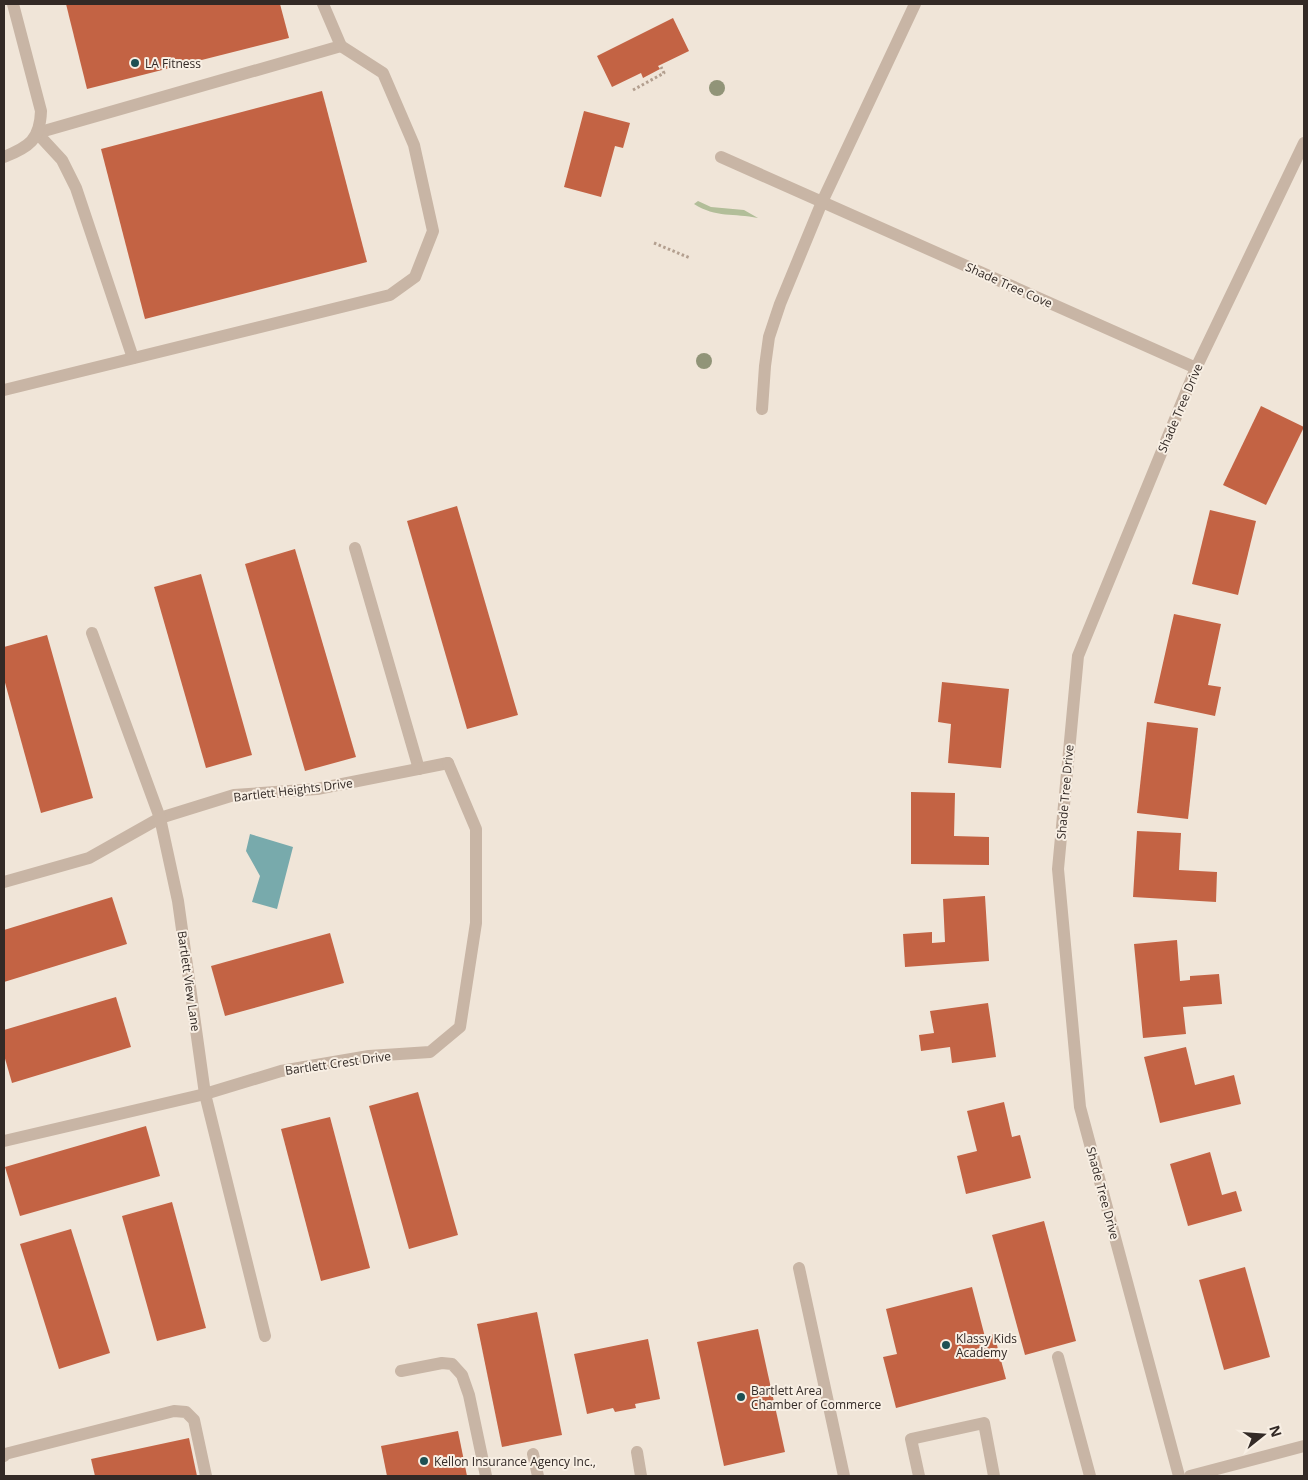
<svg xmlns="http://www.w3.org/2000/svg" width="1308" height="1480" font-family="'Open Sans',sans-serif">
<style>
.green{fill:#b2be99}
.water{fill:#78aaac}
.building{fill:#c36344}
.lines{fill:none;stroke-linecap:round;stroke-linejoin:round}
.path{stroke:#b39f8f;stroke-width:3;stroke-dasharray:2.5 2.5;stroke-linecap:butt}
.service{stroke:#c8b5a5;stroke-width:12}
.minor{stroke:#c8b5a5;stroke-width:12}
.tertiary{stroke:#c8b5a5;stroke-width:12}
.tree{fill:#919478}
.poi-dot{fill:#1d5053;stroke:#f8efe4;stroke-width:2}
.labels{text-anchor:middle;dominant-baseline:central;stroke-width:4;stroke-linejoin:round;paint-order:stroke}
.poi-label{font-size:12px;fill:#332a26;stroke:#f8efe4;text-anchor:start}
.street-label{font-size:12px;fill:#332a26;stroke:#f8efe4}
</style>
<rect width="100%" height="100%" fill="#f0e5d8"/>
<!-- green -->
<path class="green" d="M 698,201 L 711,207 L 744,210 L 758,218 C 734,213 716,218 694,204 Z"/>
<!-- water -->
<path class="water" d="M 250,834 L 293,847 L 277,909 L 252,902 L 260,876 L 246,851 Z"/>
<!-- building -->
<g class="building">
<path d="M 66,4 L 280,4 L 289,38 L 87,89 Z"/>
<path d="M 673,18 L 689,51 L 658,66 L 660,69 L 643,78 L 641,73 L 612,87 L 597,56 Z"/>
<path d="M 322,91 L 367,262 L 145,319 L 101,149 Z"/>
<path d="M 584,111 L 630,123 L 623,148 L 615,146 L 601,197 L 564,187 Z"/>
<path d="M 1261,406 L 1304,427 L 1266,505 L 1223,485 Z"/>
<path d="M 457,506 L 518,715 L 467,729 L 407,521 Z"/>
<path d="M 1210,510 L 1256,521 L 1238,595 L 1192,584 Z"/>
<path d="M 295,549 L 356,757 L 305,771 L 245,564 Z"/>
<path d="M 201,574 L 252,755 L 206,768 L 154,587 Z"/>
<path d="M 1174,614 L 1221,624 L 1208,685 L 1221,687 L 1215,716 L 1154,703 Z"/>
<path d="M 47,635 L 93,798 L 41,813 L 4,679 L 4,647 Z"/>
<path d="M 942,682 L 1009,689 L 1001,768 L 948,763 L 951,724 L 938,722 Z"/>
<path d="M 1147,722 L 1198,728 L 1188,819 L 1137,813 Z"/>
<path d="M 911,792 L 955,793 L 954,836 L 989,837 L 989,865 L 911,864 Z"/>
<path d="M 1137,831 L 1181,833 L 1179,870 L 1217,872 L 1216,902 L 1133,897 Z"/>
<path d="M 985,896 L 989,961 L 905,967 L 903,934 L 932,932 L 932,943 L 945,942 L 943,899 Z"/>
<path d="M 112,897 L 127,944 L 4,982 L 4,930 Z"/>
<path d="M 330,933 L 344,983 L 225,1016 L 211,966 Z"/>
<path d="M 1177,940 L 1180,981 L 1190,980 L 1190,976 L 1219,974 L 1222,1004 L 1183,1007 L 1186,1034 L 1143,1038 L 1134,944 Z"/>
<path d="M 116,997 L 131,1047 L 12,1083 L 4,1055 L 4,1030 Z"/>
<path d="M 988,1003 L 996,1057 L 952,1063 L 950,1047 L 921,1051 L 919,1035 L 934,1033 L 930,1011 Z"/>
<path d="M 1186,1047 L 1195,1085 L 1234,1075 L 1241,1104 L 1160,1123 L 1144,1057 Z"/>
<path d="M 418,1092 L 458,1235 L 409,1249 L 369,1106 Z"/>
<path d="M 1004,1102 L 1012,1137 L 1020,1135 L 1031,1178 L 966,1194 L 957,1156 L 977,1151 L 967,1111 Z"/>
<path d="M 330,1117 L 370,1268 L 321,1281 L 281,1129 Z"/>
<path d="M 146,1126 L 160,1176 L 20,1216 L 5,1167 Z"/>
<path d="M 1210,1152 L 1222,1195 L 1236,1191 L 1242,1211 L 1188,1226 L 1170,1164 Z"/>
<path d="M 172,1202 L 206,1328 L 157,1341 L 122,1216 Z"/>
<path d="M 1044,1221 L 1076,1341 L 1025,1355 L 992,1235 Z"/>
<path d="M 71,1229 L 110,1353 L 59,1369 L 20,1244 Z"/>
<path d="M 1245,1267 L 1270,1357 L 1224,1370 L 1199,1280 Z"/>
<path d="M 972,1287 L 985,1337 L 994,1334 L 1006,1379 L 896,1408 L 883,1357 L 897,1354 L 886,1309 Z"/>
<path d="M 537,1312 L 562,1435 L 502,1447 L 477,1324 Z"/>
<path d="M 758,1329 L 785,1452 L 724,1466 L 697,1342 Z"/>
<path d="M 648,1339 L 660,1399 L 635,1404 L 636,1408 L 615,1412 L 613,1408 L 587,1414 L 574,1354 Z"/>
<path d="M 458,1431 L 467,1476 L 387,1476 L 381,1446 Z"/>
<path d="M 189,1438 L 197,1476 L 95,1476 L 91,1459 Z"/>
</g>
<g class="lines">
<!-- path -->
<g class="path">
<path d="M 633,90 L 664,73 L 661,67"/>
<path d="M 654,243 L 690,258"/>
</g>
<!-- service -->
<g class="service">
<path d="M 133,358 L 76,188 L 62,160 L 37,133 L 341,46 L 323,4"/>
<path d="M 4,390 L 390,295 L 415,277 L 433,231 L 414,145 L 383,73 L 341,46"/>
<path d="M 355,548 L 419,769"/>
<path d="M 4,882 L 89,858 L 160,818 L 234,795 L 317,789 L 448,763"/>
<path d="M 799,1268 L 844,1476"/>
<path d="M 1058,1357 L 1090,1476"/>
<path d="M 401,1371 L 442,1363 L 452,1364 L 462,1375 L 469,1395 L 486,1476"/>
<path d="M 637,1452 L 641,1476"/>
<path d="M 533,1454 L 538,1476"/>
<path d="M 4,1456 L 5,1454 L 174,1411 L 186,1412 L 194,1420 L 206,1476"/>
<path d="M 919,1476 L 911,1439 L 984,1423 L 994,1476"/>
</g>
<!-- minor -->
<g class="minor">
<path d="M 4,157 C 29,147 40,140 41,111 L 13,4"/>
<path d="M 721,157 L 1196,368"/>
<path d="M 762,409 L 765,366 L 769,337 L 780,304 L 822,202 L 915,4"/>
<path d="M 92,633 L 160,818 L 178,901 L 205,1094 L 265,1336"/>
<path d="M 4,1141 L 205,1094 L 281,1071 L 369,1056 L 430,1052 L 460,1027 L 476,923 L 476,829 L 448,763"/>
<path d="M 1179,1476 L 1080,1107 L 1058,869 L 1078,656 L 1196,368 L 1304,143"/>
</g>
<!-- tertiary -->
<path class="tertiary" d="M 1190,1476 L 1304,1446"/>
</g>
<!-- trees -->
<g class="tree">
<circle cx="717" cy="88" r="8"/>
<circle cx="704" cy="361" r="8"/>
</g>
<!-- markers -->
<g class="poi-dot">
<circle cx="135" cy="63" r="5"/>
<circle cx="946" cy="1345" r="5"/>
<circle cx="741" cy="1397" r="5"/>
<circle cx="424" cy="1461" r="5"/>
</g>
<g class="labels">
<!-- poi labels -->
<g class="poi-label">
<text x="145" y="63">LA Fitness</text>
<text x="956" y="1338">Klassy Kids<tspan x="956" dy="14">Academy</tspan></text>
<text x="751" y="1390">Bartlett Area<tspan x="751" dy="14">Chamber of Commerce</tspan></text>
<text x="434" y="1461">Kellon Insurance Agency Inc.,</text>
</g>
<!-- street labels -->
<g class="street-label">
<text transform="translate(1009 285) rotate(24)">Shade Tree Cove</text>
<text transform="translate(1180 408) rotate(-67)">Shade Tree Drive</text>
<text transform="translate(293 790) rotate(-7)">Bartlett Heights Drive</text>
<text transform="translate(1065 792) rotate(-85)">Shade Tree Drive</text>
<text transform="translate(189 981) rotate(82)">Bartlett View Lane</text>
<text transform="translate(338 1063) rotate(-8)">Bartlett Crest Drive</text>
<text transform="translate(1103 1193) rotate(75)">Shade Tree Drive</text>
</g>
</g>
<!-- border -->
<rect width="1308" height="1480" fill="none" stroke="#332a26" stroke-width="10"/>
<!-- north arrow -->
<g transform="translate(1263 1435) rotate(73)" stroke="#f8efe4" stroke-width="4" paint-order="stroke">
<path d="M0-4L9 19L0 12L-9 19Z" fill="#332a26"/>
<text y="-8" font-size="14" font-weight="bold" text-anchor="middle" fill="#332a26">N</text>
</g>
</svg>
